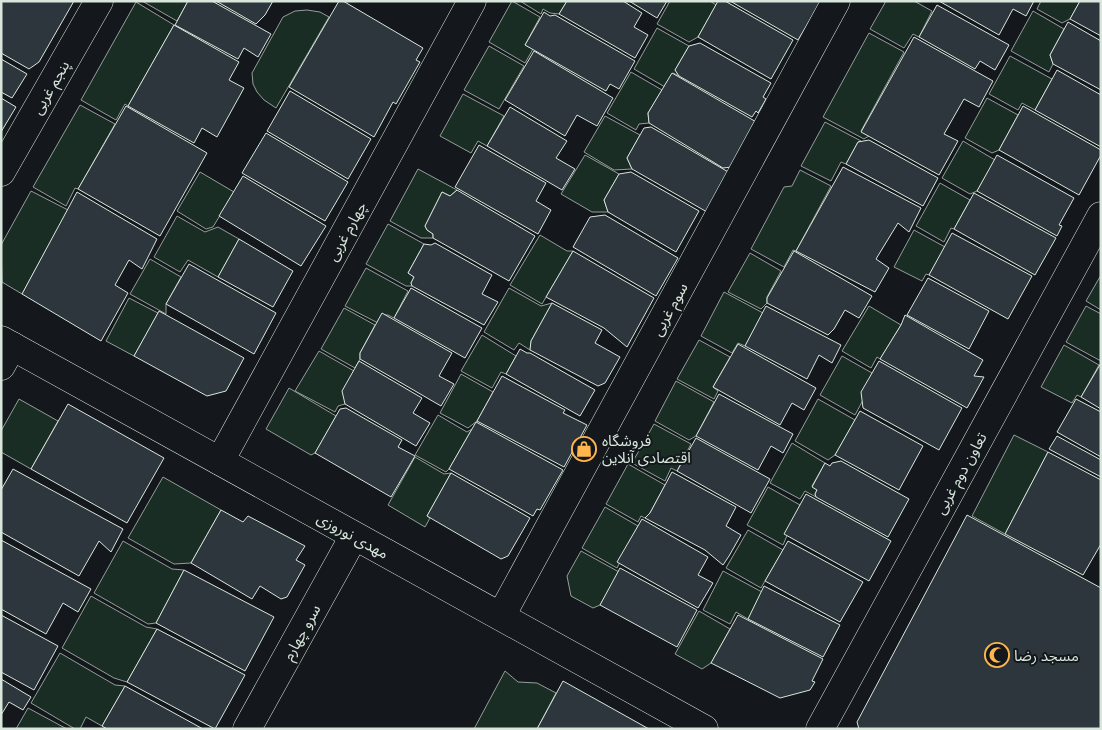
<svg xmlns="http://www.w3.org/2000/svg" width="1102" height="730" font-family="'Playfair Display','Noto Sans Arabic',serif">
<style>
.green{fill:#1a2d24;stroke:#939e99}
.building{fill:#2c363c;stroke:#d8e6dc}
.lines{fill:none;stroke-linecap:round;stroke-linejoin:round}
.street-casing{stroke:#d8e6dc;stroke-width:29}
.secondary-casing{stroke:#d8e6dc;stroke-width:29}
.street{stroke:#14181c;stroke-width:28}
.secondary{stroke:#14181c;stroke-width:28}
.labels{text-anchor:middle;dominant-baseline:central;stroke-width:4;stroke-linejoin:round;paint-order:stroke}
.street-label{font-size:15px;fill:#d8e6dc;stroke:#14181c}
.poi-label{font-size:15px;fill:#d8e6dc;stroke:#14181c;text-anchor:start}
</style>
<rect width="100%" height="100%" fill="#14181c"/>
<!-- green -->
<g class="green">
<path d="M 142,1 L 188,1 L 177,21 Z"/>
<path d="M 512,1 L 540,17 L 525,45 L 533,49 L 525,63 L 489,42 Z"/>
<path d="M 520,1 L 567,1 L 559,14 L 550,13 L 543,9 L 541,14 Z"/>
<path d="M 670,1 L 710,1 L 716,5 L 698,37 L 689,42 L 657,24 Z"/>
<path d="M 886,1 L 914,1 L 932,11 L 919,37 L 913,34 L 904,48 L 870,29 Z"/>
<path d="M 1041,1 L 1080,1 L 1070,19 L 1062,23 L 1037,9 Z"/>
<path d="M 136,2 L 174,25 L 128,106 L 125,104 L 116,120 L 81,100 Z"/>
<path d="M 307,10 L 320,12 L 329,17 L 276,108 L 264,100 L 257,92 L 253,84 L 252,73 L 283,17 L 295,11 Z"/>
<path d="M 1033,11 L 1064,29 L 1050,55 L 1053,64 L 1049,72 L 1011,51 Z"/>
<path d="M 657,28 L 689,46 L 675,70 L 679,76 L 673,73 L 665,87 L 634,69 Z"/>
<path d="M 869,33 L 904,52 L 861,131 L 869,136 L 864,139 L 823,117 Z"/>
<path d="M 489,46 L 524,66 L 499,109 L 464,90 Z"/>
<path d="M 1010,56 L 1052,79 L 1035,110 L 1022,103 L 1018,110 L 989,94 Z"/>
<path d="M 631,72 L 662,90 L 648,113 L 649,123 L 639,124 L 636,130 L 607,113 Z"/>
<path d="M 463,94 L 504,116 L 487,146 L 478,141 L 471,153 L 440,136 Z"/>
<path d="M 987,98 L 1018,115 L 999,150 L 992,153 L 965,138 Z"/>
<path d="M 80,105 L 115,124 L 78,189 L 75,188 L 66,206 L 33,187 Z"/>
<path d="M 605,116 L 640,135 L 627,158 L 632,169 L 614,170 L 584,152 Z"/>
<path d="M 825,122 L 861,141 L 858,142 L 846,164 L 841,162 L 831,181 L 801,166 Z"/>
<path d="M 963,141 L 995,160 L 977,191 L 970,194 L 942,178 Z"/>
<path d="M 585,155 L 619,174 L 604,200 L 608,212 L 592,212 L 561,194 Z"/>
<path d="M 418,169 L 457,190 L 450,196 L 442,192 L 425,226 L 427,230 L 433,234 L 433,238 L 421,238 L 390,221 Z"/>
<path d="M 800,170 L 831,186 L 796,251 L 793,250 L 784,267 L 751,249 L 784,187 L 792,186 Z"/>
<path d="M 200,172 L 234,192 L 213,227 L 206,229 L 177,211 Z"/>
<path d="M 940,183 L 970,200 L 954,229 L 951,228 L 944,242 L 916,226 Z"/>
<path d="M 31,191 L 68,210 L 22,294 L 2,282 L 1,245 Z"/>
<path d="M 177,216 L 205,232 L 218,227 L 239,239 L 218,277 L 188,260 L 180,272 L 154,257 Z"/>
<path d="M 388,224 L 424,244 L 408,273 L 414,277 L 411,283 L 412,286 L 406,286 L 366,264 Z"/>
<path d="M 914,230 L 945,247 L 929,275 L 926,274 L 922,281 L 894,267 Z"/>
<path d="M 540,235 L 567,251 L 573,251 L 542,304 L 510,285 Z"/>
<path d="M 750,253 L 781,271 L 767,297 L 767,303 L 761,309 L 728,292 Z"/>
<path d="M 150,259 L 181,277 L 166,304 L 166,314 L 130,294 Z"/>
<path d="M 366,268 L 408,291 L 394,318 L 388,315 L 383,315 L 378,323 L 345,306 Z"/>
<path d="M 1101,275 L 1101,310 L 1086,301 Z"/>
<path d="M 509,288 L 541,306 L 552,303 L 531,341 L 530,350 L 519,343 L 514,350 L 484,332 Z"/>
<path d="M 724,292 L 763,313 L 745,346 L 738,343 L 732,353 L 701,336 Z"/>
<path d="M 129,298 L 158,313 L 134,356 L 106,341 Z"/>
<path d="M 869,306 L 901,325 L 880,359 L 877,357 L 871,368 L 842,351 Z"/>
<path d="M 1086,306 L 1101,314 L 1101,360 L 1099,360 L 1066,342 Z"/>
<path d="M 344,308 L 375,325 L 360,353 L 360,359 L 355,368 L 321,349 Z"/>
<path d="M 482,335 L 516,356 L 506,374 L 501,372 L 492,388 L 461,371 Z"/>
<path d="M 699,340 L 730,357 L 713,387 L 718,391 L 714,399 L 677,379 Z"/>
<path d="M 1064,345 L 1099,365 L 1081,397 L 1077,395 L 1072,403 L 1041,387 Z"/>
<path d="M 319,351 L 354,371 L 345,404 L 338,406 L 335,412 L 295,391 Z"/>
<path d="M 842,356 L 872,373 L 862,402 L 855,415 L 820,395 Z"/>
<path d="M 461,374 L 493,392 L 477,421 L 468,428 L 440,413 Z"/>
<path d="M 676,381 L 714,402 L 696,436 L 689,440 L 655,421 Z"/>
<path d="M 289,388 L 336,416 L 315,453 L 311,455 L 266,429 Z"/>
<path d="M 19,399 L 58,421 L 31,469 L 1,452 L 1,431 Z"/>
<path d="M 818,399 L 855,420 L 835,455 L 828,460 L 795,441 Z"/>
<path d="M 438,415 L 467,432 L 472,429 L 449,469 L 446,472 L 415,455 Z"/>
<path d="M 654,424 L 691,444 L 677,471 L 671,468 L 665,481 L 632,463 Z"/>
<path d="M 1014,435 L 1048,452 L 1005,534 L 972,516 Z"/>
<path d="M 792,443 L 825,463 L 812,486 L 817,490 L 815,494 L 816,497 L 805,491 L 800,499 L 770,483 Z"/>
<path d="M 415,457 L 444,474 L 451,473 L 427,516 L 430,518 L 425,527 L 388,505 Z"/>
<path d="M 628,464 L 665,485 L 650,513 L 645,518 L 641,516 L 638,522 L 606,504 Z"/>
<path d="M 163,477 L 221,510 L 191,563 L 174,564 L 128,538 Z"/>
<path d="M 768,487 L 800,505 L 783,545 L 747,525 Z"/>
<path d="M 605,507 L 638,526 L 617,568 L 582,548 Z"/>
<path d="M 748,530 L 783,550 L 761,588 L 726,568 Z"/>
<path d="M 123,541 L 172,569 L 184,570 L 156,623 L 148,624 L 94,593 Z"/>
<path d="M 581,551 L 619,572 L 600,605 L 593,608 L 571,596 L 567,576 Z"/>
<path d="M 723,571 L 762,592 L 748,619 L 736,612 L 730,624 L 703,610 Z"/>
<path d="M 91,596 L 146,627 L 157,629 L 127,682 L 114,678 L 62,648 Z"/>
<path d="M 699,611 L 730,629 L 711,663 L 702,669 L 675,654 Z"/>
<path d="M 60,653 L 115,685 L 125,686 L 102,726 L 86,717 L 80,729 L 75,729 L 31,703 Z"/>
<path d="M 505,671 L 518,682 L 537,683 L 556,693 L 537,729 L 474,729 Z"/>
<path d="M 28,708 L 67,729 L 16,729 Z"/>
</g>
<!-- building -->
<g class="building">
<path d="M 1,1 L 74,1 L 39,62 L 29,69 L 1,53 Z"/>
<path d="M 188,1 L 212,1 L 271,34 L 258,57 L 244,48 L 238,59 L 175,25 Z"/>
<path d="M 216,1 L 273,1 L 265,15 L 256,24 Z"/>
<path d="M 339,1 L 343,1 L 423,48 L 416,60 L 420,62 L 396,104 L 393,102 L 374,137 L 289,87 Z"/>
<path d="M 567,1 L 623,1 L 642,13 L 634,27 L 648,35 L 635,58 L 559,14 Z"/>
<path d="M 629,1 L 667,1 L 657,18 Z"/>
<path d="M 718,1 L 725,1 L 793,40 L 771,79 L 698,37 Z"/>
<path d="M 730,1 L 821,1 L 798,40 Z"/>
<path d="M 939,1 L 1034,1 L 1026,16 L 1013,9 L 999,35 Z"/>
<path d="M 1080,1 L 1101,1 L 1101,36 L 1070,19 Z"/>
<path d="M 937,5 L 1009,45 L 995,70 L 980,61 L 975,69 L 919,37 Z"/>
<path d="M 544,12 L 550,16 L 555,15 L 635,61 L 619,89 L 610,84 L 606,91 L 525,45 Z"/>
<path d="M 1068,22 L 1101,41 L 1101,90 L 1053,64 L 1050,55 Z"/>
<path d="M 174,25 L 239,62 L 229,80 L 244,88 L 217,137 L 202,128 L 194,143 L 128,106 Z"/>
<path d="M 914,37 L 993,81 L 979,107 L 964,99 L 944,134 L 958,141 L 939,175 L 861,132 Z"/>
<path d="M 700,43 L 771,83 L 763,97 L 766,99 L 758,113 L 756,111 L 752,117 L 679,76 L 675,70 L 689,46 Z"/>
<path d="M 534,51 L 613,98 L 597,126 L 577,115 L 565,136 L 505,100 Z"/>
<path d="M 1,59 L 27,74 L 12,98 L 1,92 Z"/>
<path d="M 1057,70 L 1101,95 L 1101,147 L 1035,110 Z"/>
<path d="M 672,73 L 758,123 L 732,167 L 723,168 L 649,123 L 648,113 Z"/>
<path d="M 290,91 L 371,139 L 348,179 L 267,131 Z"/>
<path d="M 1,98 L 16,107 L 1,132 Z"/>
<path d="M 126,106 L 207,153 L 160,236 L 78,189 Z"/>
<path d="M 1023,106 L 1101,150 L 1101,155 L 1079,195 L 999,150 Z"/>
<path d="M 510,107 L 567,141 L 556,158 L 575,169 L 562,190 L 487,146 Z"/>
<path d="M 651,127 L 730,173 L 707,212 L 632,169 L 627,158 L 644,128 Z"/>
<path d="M 266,133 L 348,182 L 325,221 L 242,173 Z"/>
<path d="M 869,140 L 938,178 L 923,206 L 846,164 L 858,142 Z"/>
<path d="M 479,145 L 546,183 L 536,201 L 551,210 L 538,234 L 455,187 Z"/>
<path d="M 997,155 L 1074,198 L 1059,225 L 1062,226 L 1057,236 L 977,191 Z"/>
<path d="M 843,167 L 921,208 L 909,232 L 898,223 L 876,259 L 889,268 L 875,292 L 796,251 Z"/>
<path d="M 631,172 L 699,211 L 676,252 L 608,212 L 604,200 L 619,174 Z"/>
<path d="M 243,176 L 326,226 L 301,266 L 219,216 Z"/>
<path d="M 457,190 L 535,236 L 509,281 L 433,238 L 433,234 L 427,230 L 425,226 L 442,192 L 450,196 Z"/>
<path d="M 77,192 L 157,239 L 142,269 L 129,260 L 115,285 L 128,293 L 101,341 L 22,294 Z"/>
<path d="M 974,193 L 1056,238 L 1035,275 L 954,229 Z"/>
<path d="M 605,215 L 678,258 L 656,296 L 573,247 L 590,217 Z"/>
<path d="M 952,233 L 1032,276 L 1008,319 L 929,275 Z"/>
<path d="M 239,239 L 293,271 L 273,307 L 218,277 Z"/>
<path d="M 435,243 L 492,275 L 482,294 L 498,302 L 484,325 L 412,286 L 411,283 L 414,277 L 408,273 L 424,244 L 431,245 Z"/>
<path d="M 573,251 L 654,298 L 627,347 L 604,328 L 546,297 Z"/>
<path d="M 794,251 L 872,296 L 859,318 L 845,310 L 834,329 L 828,335 L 767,303 L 767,298 Z"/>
<path d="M 189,264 L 276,313 L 254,354 L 166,304 Z"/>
<path d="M 928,278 L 989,311 L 969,349 L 907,315 Z"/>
<path d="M 411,288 L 482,328 L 465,358 L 394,318 Z"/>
<path d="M 552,303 L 602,330 L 595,343 L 620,357 L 605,383 L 598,386 L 530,350 L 531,341 Z"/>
<path d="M 766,306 L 841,345 L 832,363 L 819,355 L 807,379 L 745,346 Z"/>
<path d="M 159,311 L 244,358 L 226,391 L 207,396 L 134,356 Z"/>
<path d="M 382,313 L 452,353 L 439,376 L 454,384 L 441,406 L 360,359 L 360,353 Z"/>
<path d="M 905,315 L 983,360 L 974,376 L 984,377 L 967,408 L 880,359 L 901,325 Z"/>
<path d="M 738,344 L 816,388 L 804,410 L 792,403 L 780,425 L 713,387 Z"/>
<path d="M 520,349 L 527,353 L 530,353 L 595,390 L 580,416 L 506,374 Z"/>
<path d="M 359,361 L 422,398 L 413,413 L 430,423 L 416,446 L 345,404 L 342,391 Z"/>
<path d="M 879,361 L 962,408 L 939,450 L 863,408 L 861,392 Z"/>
<path d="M 1101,363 L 1101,409 L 1081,397 Z"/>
<path d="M 502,376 L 565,410 L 563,413 L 587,425 L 564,467 L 477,421 Z"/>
<path d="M 719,394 L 793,434 L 783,453 L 771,446 L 758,470 L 696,436 Z"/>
<path d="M 1076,399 L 1101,412 L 1101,457 L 1057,432 Z"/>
<path d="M 68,404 L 164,458 L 127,523 L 31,469 Z"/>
<path d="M 346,408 L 402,440 L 398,447 L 415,456 L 391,497 L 315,453 L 340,409 Z"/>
<path d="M 860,411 L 923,446 L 899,490 L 835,455 Z"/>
<path d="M 476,422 L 563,470 L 540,510 L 537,509 L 533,516 L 449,469 Z"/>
<path d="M 1057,436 L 1101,460 L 1101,477 L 1049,449 Z"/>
<path d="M 696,438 L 770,479 L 751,513 L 677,471 Z"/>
<path d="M 1048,452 L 1101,480 L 1101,544 L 1083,575 L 1005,534 Z"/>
<path d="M 841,461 L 909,499 L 888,537 L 816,497 L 815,494 L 817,490 L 812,487 L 825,463 L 830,466 L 832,463 Z"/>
<path d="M 13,469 L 123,529 L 111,552 L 99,541 L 79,576 L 1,532 L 1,490 Z"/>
<path d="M 672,472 L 736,507 L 726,526 L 741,535 L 729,556 L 723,565 L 705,550 L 645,518 L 650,513 Z"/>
<path d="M 451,473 L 530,518 L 508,556 L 501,559 L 427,516 Z"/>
<path d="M 806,494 L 891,541 L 869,581 L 784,534 Z"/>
<path d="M 221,510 L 243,522 L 248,516 L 305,546 L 296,560 L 305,565 L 287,597 L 281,599 L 260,586 L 252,599 L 191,563 Z"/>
<path d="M 967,515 L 1101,588 L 1101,729 L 859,729 L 857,722 Z"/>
<path d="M 642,519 L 708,557 L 698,575 L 713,583 L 698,608 L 617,562 Z"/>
<path d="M 1,540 L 91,589 L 78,612 L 63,603 L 46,634 L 1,609 Z"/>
<path d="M 788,541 L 863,582 L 840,622 L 765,581 Z"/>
<path d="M 620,568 L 697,610 L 677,647 L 600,605 Z"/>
<path d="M 184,570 L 274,617 L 245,671 L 156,623 Z"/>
<path d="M 764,586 L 840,625 L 823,657 L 748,619 Z"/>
<path d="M 1,615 L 58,646 L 34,690 L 1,672 Z"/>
<path d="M 738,615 L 823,659 L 812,681 L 815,682 L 810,690 L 780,698 L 711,663 Z"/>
<path d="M 157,629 L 245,675 L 215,729 L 127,682 Z"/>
<path d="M 1,679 L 31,697 L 23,710 L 9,702 L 1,715 Z"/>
<path d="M 563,681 L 649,729 L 537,729 Z"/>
<path d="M 125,686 L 203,729 L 107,729 L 102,726 Z"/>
</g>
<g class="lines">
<defs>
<g id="street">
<path d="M 1,172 L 99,1"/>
<path d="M 1,366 L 12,346"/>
<path d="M 220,461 L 472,1"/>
<path d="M 501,616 L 836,1"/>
<path d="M 247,729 L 354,536"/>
<path d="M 820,729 L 1101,216"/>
</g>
<path id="secondary" d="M 1,340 L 704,729"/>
</defs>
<!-- street casing -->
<use href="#street" class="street-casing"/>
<!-- secondary casing -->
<use href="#secondary" class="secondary-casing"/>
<!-- street -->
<use href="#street" class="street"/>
<!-- secondary -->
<use href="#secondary" class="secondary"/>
</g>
<!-- icons -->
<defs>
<symbol id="shop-ring" viewBox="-11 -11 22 22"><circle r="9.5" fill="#14181c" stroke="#ffb74d" stroke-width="1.5"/><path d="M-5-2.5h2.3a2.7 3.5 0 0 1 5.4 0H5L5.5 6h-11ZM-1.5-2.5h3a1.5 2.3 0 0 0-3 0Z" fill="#ffb74d"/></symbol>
<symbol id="mosque-ring" viewBox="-11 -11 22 22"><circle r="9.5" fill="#14181c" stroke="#ffb74d" stroke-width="1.5"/><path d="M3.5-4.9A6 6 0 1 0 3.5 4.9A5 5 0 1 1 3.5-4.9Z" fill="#ffb74d"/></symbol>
</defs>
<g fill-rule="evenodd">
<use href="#shop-ring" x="570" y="435" width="28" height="28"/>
<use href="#mosque-ring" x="983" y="641" width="28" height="28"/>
</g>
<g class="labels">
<!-- street labels -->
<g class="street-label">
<text transform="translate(50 87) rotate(-60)">پنجم غربی</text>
<text transform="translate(346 231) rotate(-61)">چهارم غربی</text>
<text transform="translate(669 309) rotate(-61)">سوم غربی</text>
<text transform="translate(960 473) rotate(-61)">تعاون دوم غربی</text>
<text transform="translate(353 535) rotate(29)">مهدی نوروزی</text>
<text transform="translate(301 632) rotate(-61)">سرو چهارم</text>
</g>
<!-- poi labels -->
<g class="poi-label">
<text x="602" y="440">فروشگاه<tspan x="602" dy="17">اقتصادی آنلاین</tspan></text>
<text x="1014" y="655">مسجد رضا</text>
</g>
</g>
<!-- border -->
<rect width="1102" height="730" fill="none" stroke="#d8e6dc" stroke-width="5"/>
</svg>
